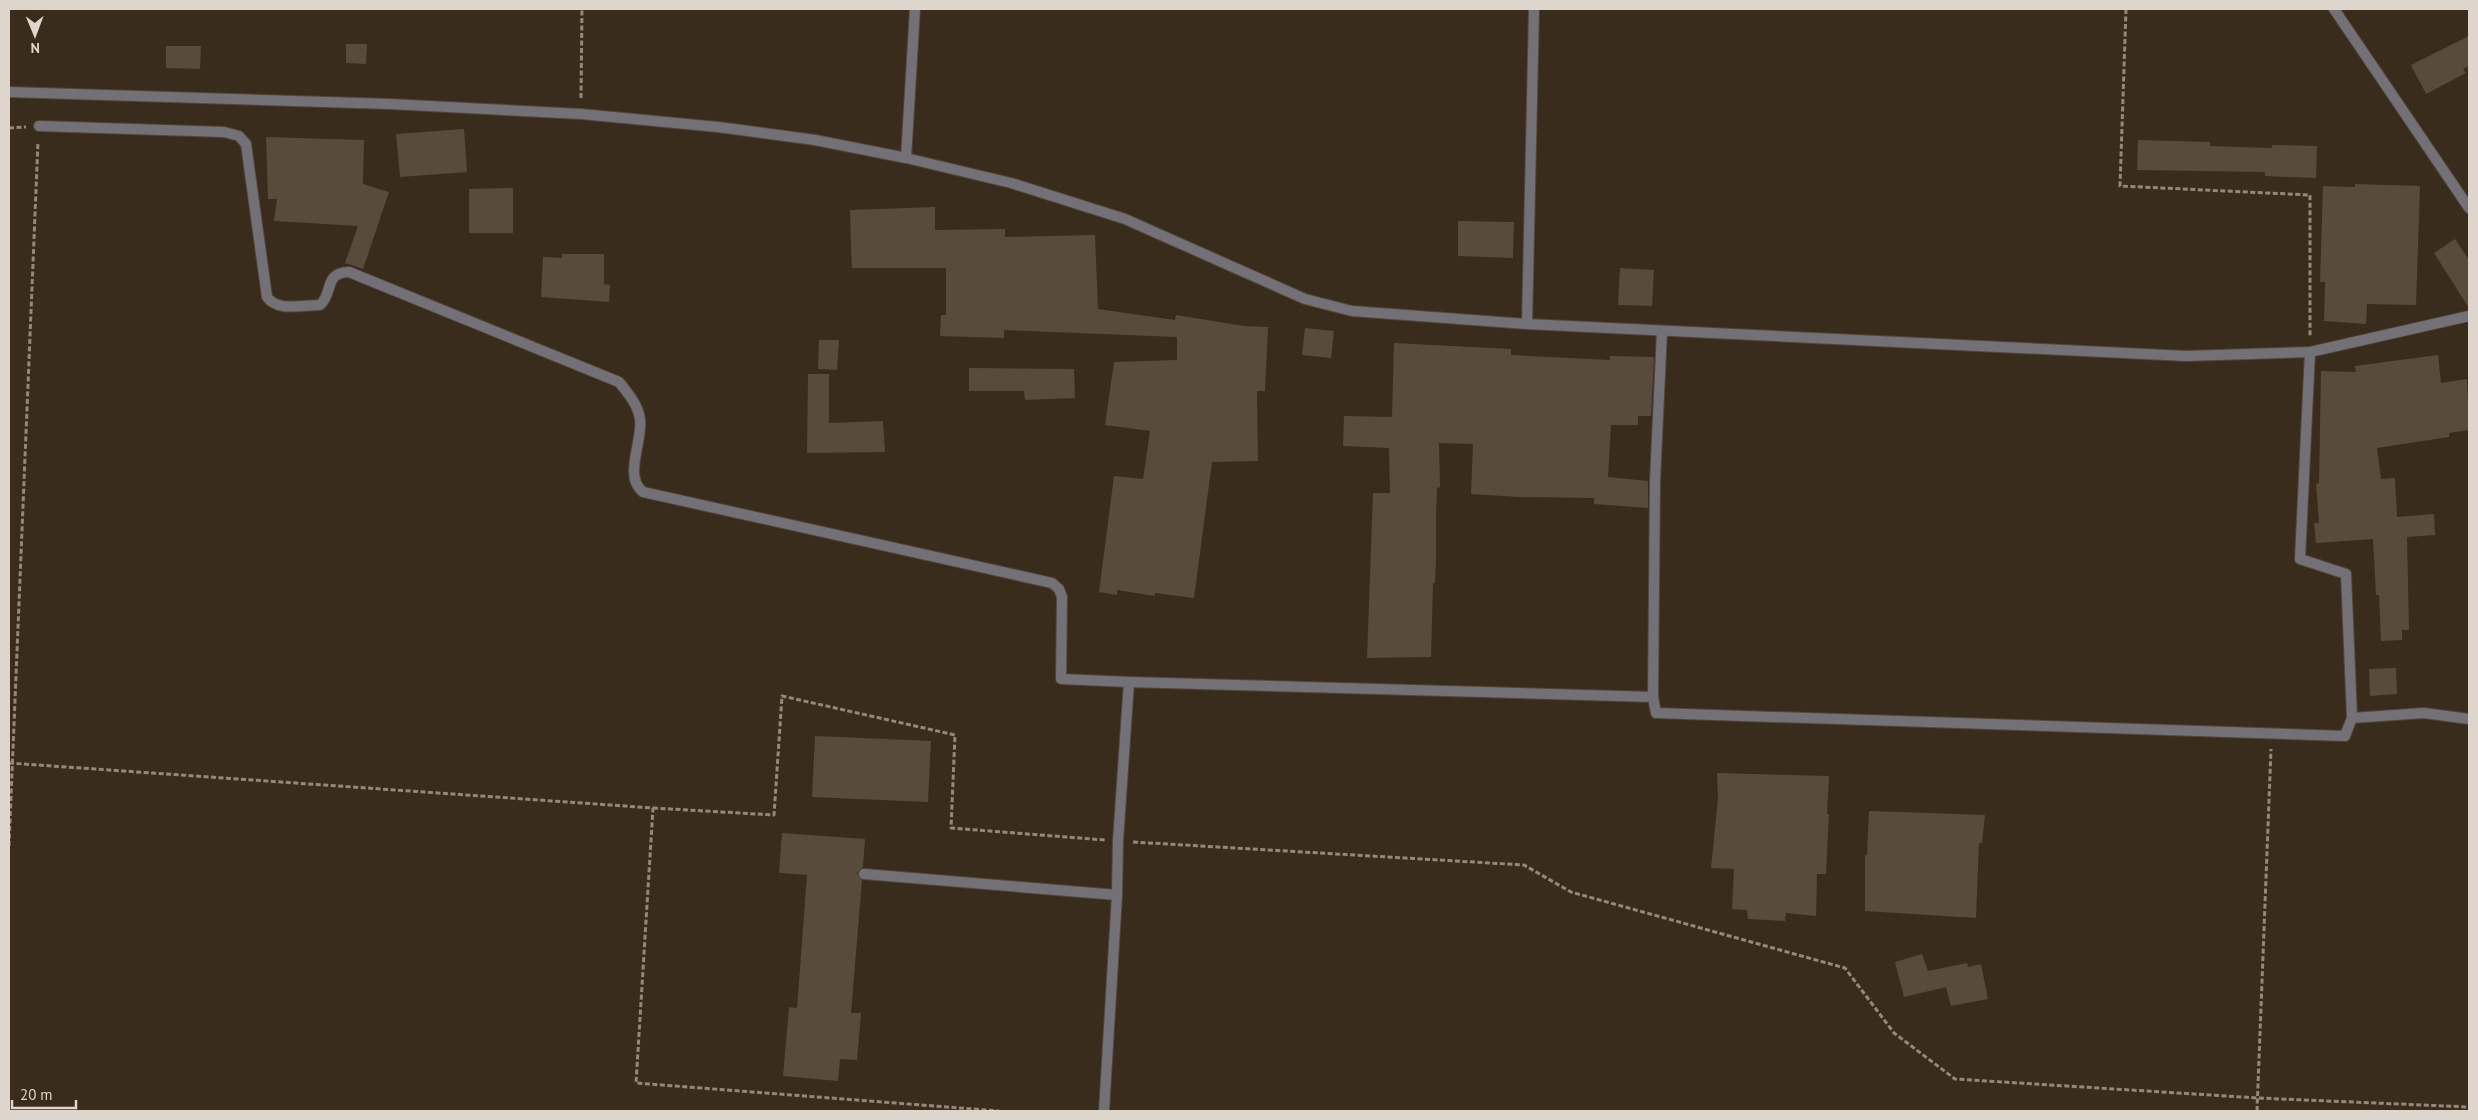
<svg xmlns="http://www.w3.org/2000/svg" width="2478" height="1120" font-family="'PT Sans',sans-serif">
<style>
.building{fill:#594b3b}
.lines{fill:none;stroke-linecap:round;stroke-linejoin:round}
.minor-casing{stroke:#534739;stroke-width:12}
.tertiary-casing{stroke:#534739;stroke-width:12}
.path{stroke:#92887b;stroke-width:3;stroke-dasharray:5 2.5;stroke-linecap:butt}
.minor{stroke:#747078;stroke-width:10}
.tertiary{stroke:#747078;stroke-width:10}
</style>
<rect width="100%" height="100%" fill="#392c1d"/>
<!-- building -->
<g class="building">
<path d="M 2469,36 L 2469,66 L 2463,69 L 2466,73 L 2426,94 L 2411,65 Z"/>
<path d="M 346,44 L 367,44 L 366,64 L 346,63 Z"/>
<path d="M 166,46 L 201,46 L 200,69 L 166,68 Z"/>
<path d="M 464,129 L 467,172 L 400,177 L 396,134 Z"/>
<path d="M 266,137 L 364,140 L 363,184 L 389,192 L 363,269 L 345,263 L 358,226 L 274,221 L 277,199 L 268,199 Z"/>
<path d="M 2138,140 L 2210,142 L 2210,146 L 2272,148 L 2272,145 L 2317,146 L 2316,178 L 2265,176 L 2265,172 L 2137,170 Z"/>
<path d="M 2355,184 L 2420,186 L 2416,305 L 2367,304 L 2366,324 L 2324,321 L 2325,282 L 2320,282 L 2323,186 L 2355,187 Z"/>
<path d="M 513,188 L 513,233 L 469,233 L 469,189 Z"/>
<path d="M 935,207 L 935,230 L 1005,229 L 1005,237 L 1095,235 L 1098,309 L 1175,320 L 1176,315 L 1244,326 L 1268,327 L 1265,391 L 1257,391 L 1258,461 L 1212,462 L 1194,598 L 1155,593 L 1155,596 L 1117,590 L 1117,595 L 1099,592 L 1114,476 L 1143,479 L 1150,431 L 1105,425 L 1114,362 L 1177,360 L 1177,337 L 1004,330 L 1004,338 L 940,336 L 941,315 L 946,315 L 946,268 L 852,268 L 851,247 L 850,210 Z"/>
<path d="M 1458,221 L 1514,222 L 1513,258 L 1458,256 Z"/>
<path d="M 2455,239 L 2469,260 L 2469,308 L 2434,253 Z"/>
<path d="M 562,254 L 604,254 L 604,284 L 610,285 L 609,302 L 541,297 L 543,257 L 562,258 Z"/>
<path d="M 1620,268 L 1654,270 L 1652,306 L 1618,305 Z"/>
<path d="M 1305,328 L 1334,331 L 1331,358 L 1302,355 Z"/>
<path d="M 819,340 L 839,340 L 837,370 L 818,369 Z"/>
<path d="M 1394,343 L 1511,349 L 1511,355 L 1610,360 L 1610,356 L 1654,357 L 1651,416 L 1638,416 L 1638,425 L 1611,425 L 1608,477 L 1648,481 L 1648,508 L 1594,504 L 1594,498 L 1519,497 L 1471,494 L 1473,444 L 1439,443 L 1440,487 L 1437,488 L 1436,513 L 1436,562 L 1435,583 L 1433,583 L 1431,657 L 1367,658 L 1373,493 L 1390,493 L 1389,448 L 1343,446 L 1344,416 L 1392,417 Z"/>
<path d="M 2438,355 L 2441,383 L 2467,379 L 2469,430 L 2449,433 L 2449,437 L 2377,448 L 2381,479 L 2395,478 L 2397,517 L 2434,514 L 2435,535 L 2407,537 L 2409,630 L 2402,630 L 2402,640 L 2381,641 L 2379,595 L 2376,595 L 2373,539 L 2316,543 L 2314,523 L 2319,523 L 2316,484 L 2319,483 L 2321,371 L 2356,372 L 2355,366 Z"/>
<path d="M 969,368 L 1074,369 L 1075,398 L 1025,400 L 1024,391 L 969,391 Z"/>
<path d="M 808,374 L 829,374 L 829,423 L 883,421 L 885,452 L 807,453 Z"/>
<path d="M 2396,668 L 2397,694 L 2370,696 L 2369,669 Z"/>
<path d="M 815,736 L 931,741 L 928,802 L 812,797 Z"/>
<path d="M 1717,773 L 1829,776 L 1827,814 L 1829,814 L 1826,874 L 1817,874 L 1816,916 L 1786,913 L 1785,921 L 1748,919 L 1747,910 L 1732,909 L 1734,869 L 1711,868 L 1718,798 Z"/>
<path d="M 1869,811 L 1985,815 L 1982,843 L 1979,843 L 1976,918 L 1865,911 L 1865,855 L 1867,855 Z"/>
<path d="M 782,833 L 865,839 L 863,867 L 857,873 L 862,880 L 851,1013 L 861,1013 L 857,1060 L 840,1059 L 838,1081 L 783,1076 L 789,1007 L 797,1008 L 807,875 L 779,873 Z"/>
<path d="M 1922,954 L 1928,971 L 1967,963 L 1968,967 L 1981,964 L 1988,999 L 1951,1006 L 1946,987 L 1904,997 L 1895,962 Z"/>
</g>
<g class="lines">
<defs>
<g id="minor">
<path d="M 9,92 L 390,104 L 581,114 L 718,127 L 815,140 L 906,158 L 1011,183 L 1125,219 L 1305,299 L 1352,311 L 1527,324 L 2186,356 L 2310,352 L 2469,316"/>
<path d="M 39,126 L 224,132 L 239,136 L 246,144 L 267,297 C 277,312 303,305 320,305 C 334,293 323,273 349,272 L 619,382 C 628,393 638,405 640,419 C 643,442 623,476 643,492 L 1052,583 L 1059,589 L 1062,597 L 1061,679 L 1129,682 L 1118,841 L 1117,895"/>
<path d="M 906,158 L 915,9"/>
<path d="M 1527,324 L 1534,9"/>
<path d="M 2310,352 L 2300,559 L 2346,574 L 2352,718"/>
<path d="M 1129,682 L 1653,697 L 1656,713 L 2345,736 L 2352,718 L 2424,713 L 2469,719"/>
<path d="M 1653,697 L 1655,481 L 1662,331"/>
<path d="M 864,874 L 1117,895 L 1104,1111"/>
</g>
<path id="tertiary" d="M 2334,9 L 2469,208"/>
</defs>
<!-- minor casing -->
<use href="#minor" class="minor-casing"/>
<!-- tertiary casing -->
<use href="#tertiary" class="tertiary-casing"/>
<!-- path -->
<g class="path">
<path d="M 2126,9 L 2120,186 L 2310,195 L 2310,336"/>
<path d="M 581,98 L 582,9"/>
<path d="M 9,128 L 26,127"/>
<path d="M 9,763 L 653,808 L 636,1083 L 999,1111"/>
<path d="M 653,808 L 774,815 L 782,696 L 955,735 L 951,828 L 1105,840"/>
<path d="M 1133,842 L 1524,865 L 1571,892 L 1845,968 L 1894,1033 L 1955,1079 L 2258,1098 L 2469,1107"/>
<path d="M 9,846 L 38,142"/>
<path d="M 2257,1111 L 2271,749"/>
</g>
<!-- minor -->
<use href="#minor" class="minor"/>
<!-- tertiary -->
<use href="#tertiary" class="tertiary"/>
</g>
<!-- border -->
<rect width="2478" height="1120" fill="none" stroke="#ded6cc" stroke-width="20"/>
<!-- north arrow -->
<g transform="translate(35 35) rotate(179)" stroke="#392c1d" stroke-width="4" paint-order="stroke">
<path d="M0-4L9 19L0 12L-9 19Z" fill="#ded6cc"/>
<text y="-8" font-size="14" font-weight="bold" text-anchor="middle" fill="#ded6cc">N</text>
</g>
<!-- scale -->
<path d="M12 1100v8h64v-8" fill="none" stroke="#ded6cc" stroke-width="2.5"/>
<text x="20" y="1100" font-size="15" fill="#ded6cc" stroke="#392c1d" stroke-width="4" paint-order="stroke">20 m</text>
</svg>
